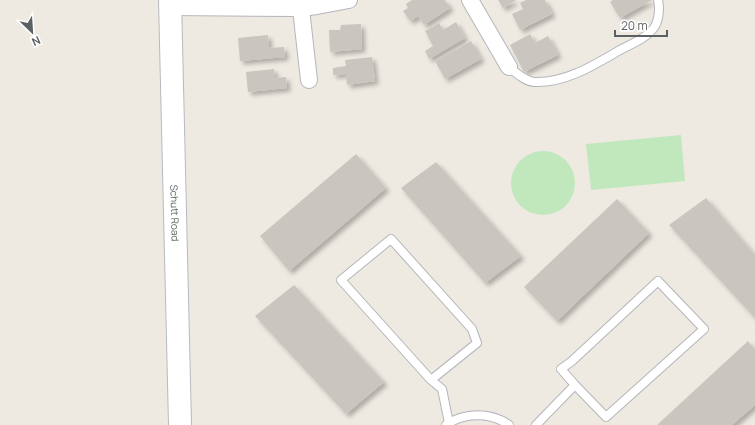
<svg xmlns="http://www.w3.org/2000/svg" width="755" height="425" font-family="Manrope,sans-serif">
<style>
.green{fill:#c1e8bd}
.building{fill:#c9c5bf;filter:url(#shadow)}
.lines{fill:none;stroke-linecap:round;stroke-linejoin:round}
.lane-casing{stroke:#b3b6ba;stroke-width:10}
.street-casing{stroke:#b3b6ba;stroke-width:18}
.secondary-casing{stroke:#b6bac0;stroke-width:24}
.lane{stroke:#fff;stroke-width:8}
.street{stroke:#fff;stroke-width:16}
.secondary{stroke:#fff;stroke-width:22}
.labels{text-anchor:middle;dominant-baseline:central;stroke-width:3;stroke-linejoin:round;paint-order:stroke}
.street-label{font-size:10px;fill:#5a6064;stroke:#fff}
</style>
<defs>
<filter id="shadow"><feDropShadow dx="3.5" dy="3.5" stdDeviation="2" flood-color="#0004"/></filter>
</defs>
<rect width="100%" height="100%" fill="#eeeae2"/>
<!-- green -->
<g class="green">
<path d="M 681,135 L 685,181 L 591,190 L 586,144 Z"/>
<circle cx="543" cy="183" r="32"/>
</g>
<!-- building -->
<g class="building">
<path d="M 412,0 L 445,0 L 450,8 L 424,25 L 418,16 L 410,21 L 403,11 L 408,8 L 406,4 Z"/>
<path d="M 498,0 L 516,0 L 503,8 Z"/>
<path d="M 526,0 L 545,0 L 552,14 L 520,30 L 512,14 L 523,9 L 520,3 Z"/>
<path d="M 613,0 L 652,0 L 620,18 L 610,2 Z"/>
<path d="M 456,22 L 465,38 L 429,59 L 425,51 L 433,46 L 425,31 L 439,23 L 443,30 Z"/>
<path d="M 361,24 L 362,49 L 330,52 L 329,30 L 340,30 L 341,25 Z"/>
<path d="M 530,34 L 535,43 L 548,36 L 558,55 L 524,72 L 510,45 Z"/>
<path d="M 268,35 L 269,48 L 284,47 L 285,57 L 240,61 L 238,38 Z"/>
<path d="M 471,41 L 481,59 L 445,79 L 435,61 Z"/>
<path d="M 372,57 L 375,81 L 347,85 L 346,74 L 333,75 L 333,68 L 346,66 L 345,60 Z"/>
<path d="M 274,69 L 275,78 L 286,77 L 287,88 L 248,92 L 246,72 Z"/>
<path d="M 356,154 L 386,188 L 289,271 L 260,236 Z"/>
<path d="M 436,162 L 521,256 L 485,283 L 401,188 Z"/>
<path d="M 706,198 L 755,255 L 755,318 L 669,225 Z"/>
<path d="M 617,199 L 649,233 L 557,321 L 524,287 Z"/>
<path d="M 294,285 L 384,382 L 346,414 L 255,316 Z"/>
<path d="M 748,341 L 755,350 L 755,405 L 732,425 L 657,425 Z"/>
</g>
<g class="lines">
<defs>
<g id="lane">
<path d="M 509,67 C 516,73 526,82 535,82 C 566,83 594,65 620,50 C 631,44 645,39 653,29 C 659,22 660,9 658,0"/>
<path d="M 658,281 L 704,329 L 606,417 L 575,385 L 561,369 L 572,361 Z"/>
<path d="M 431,380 L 477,343 L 472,329 L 391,239 L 341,280 L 431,380 L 442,389 L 449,423"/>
<path d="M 446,425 C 464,412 491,412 509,425"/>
<path d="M 536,425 L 575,385"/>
</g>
<g id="street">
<path d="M 300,0 L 309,80"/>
<path d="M 470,0 L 509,67"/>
<path d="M 170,7 L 300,8 L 317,6 L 349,0"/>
</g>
<g id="secondary">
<path id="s1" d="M 170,0 L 180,425"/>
</g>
</defs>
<!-- lane casing -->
<use href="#lane" class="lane-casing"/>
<!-- street casing -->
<use href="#street" class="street-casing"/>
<!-- secondary casing -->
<use href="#secondary" class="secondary-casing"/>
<!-- lane -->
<use href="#lane" class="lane"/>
<!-- street -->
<use href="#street" class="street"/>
<!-- secondary -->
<use href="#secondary" class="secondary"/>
</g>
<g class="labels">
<!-- street labels -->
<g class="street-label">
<text stroke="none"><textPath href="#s1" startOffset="213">Schutt Road</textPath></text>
</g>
</g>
<!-- north arrow -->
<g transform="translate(32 32) rotate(155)" stroke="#ffffff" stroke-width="3" paint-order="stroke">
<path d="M0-3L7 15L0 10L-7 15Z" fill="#5a6064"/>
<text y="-6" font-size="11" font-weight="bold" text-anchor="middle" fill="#5a6064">N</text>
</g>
<!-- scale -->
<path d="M615 30v6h52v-6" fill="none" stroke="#5a6064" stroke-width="2"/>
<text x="621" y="30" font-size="12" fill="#5a6064" stroke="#ffffff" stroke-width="3" paint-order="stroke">20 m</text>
</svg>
